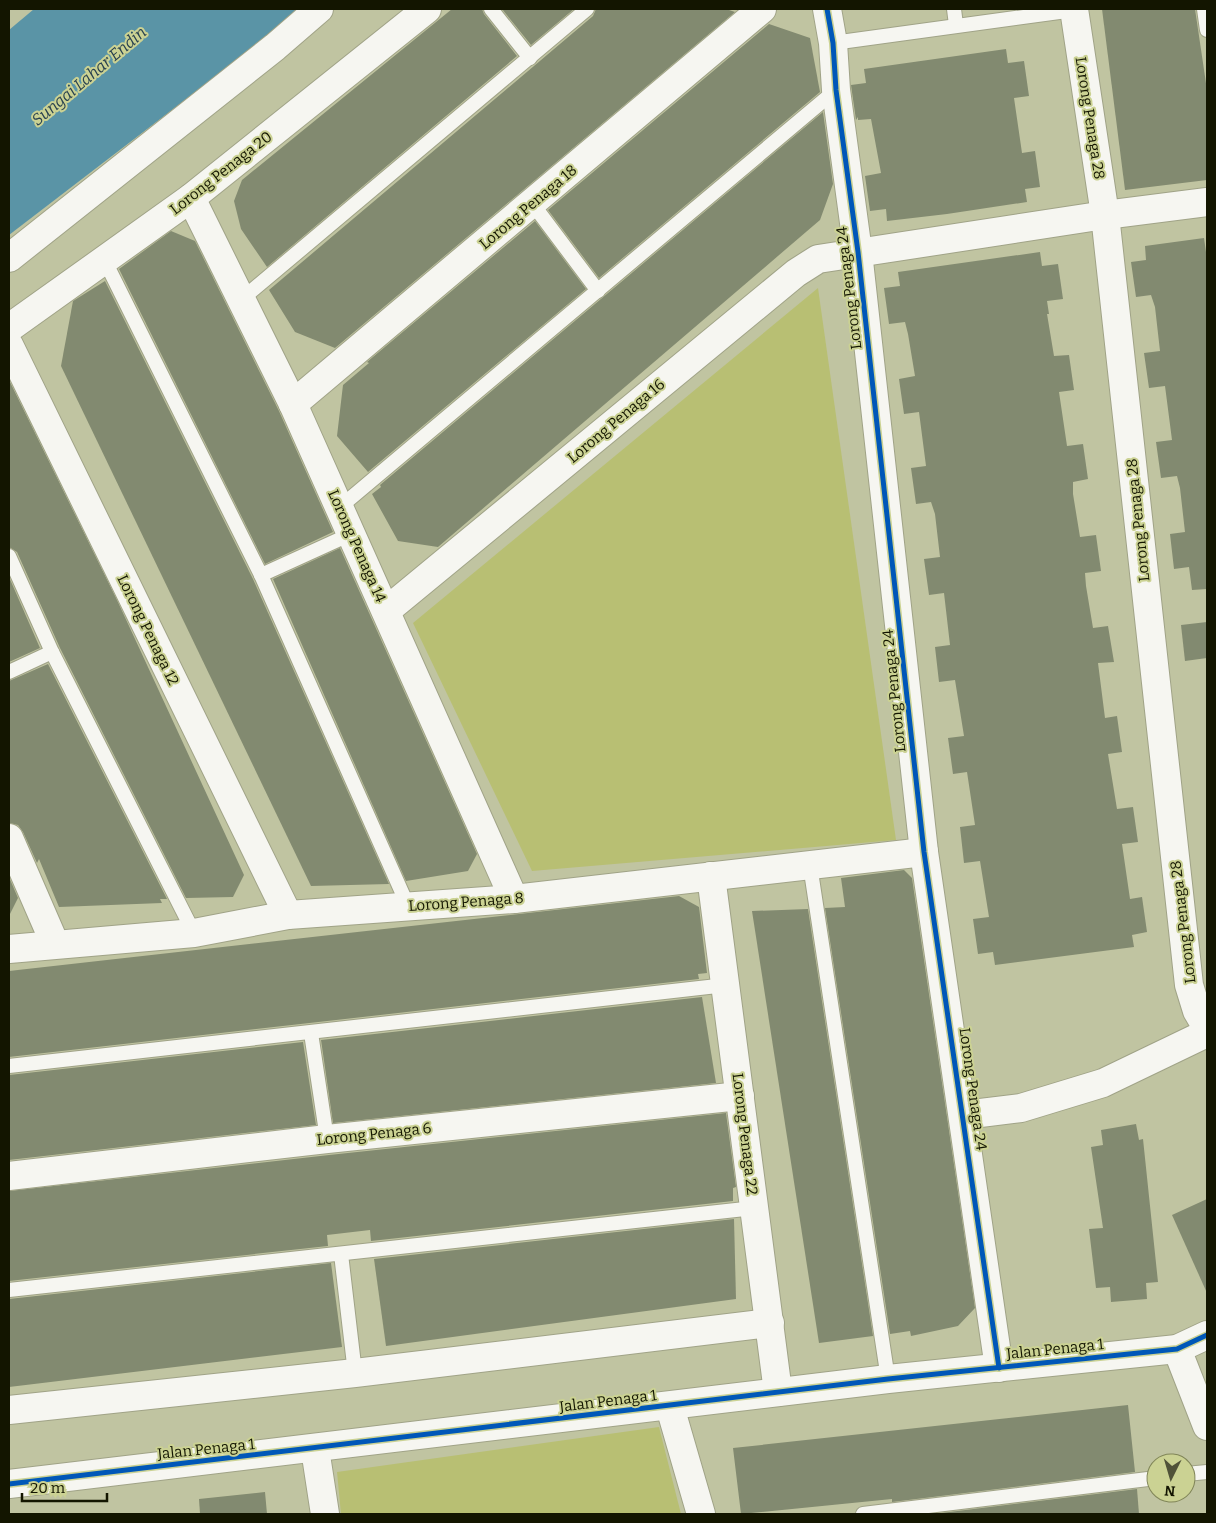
<svg xmlns="http://www.w3.org/2000/svg" width="1216" height="1523" font-family="Bitter,serif">
<style>
.green{fill:#b8bf73}
.water{fill:#5a94a6}
.building{fill:#828a70}
.lines{fill:none;stroke-linecap:round;stroke-linejoin:round}
.service-casing{stroke:#a0a387;stroke-width:16}
.minor-casing{stroke:#a0a387;stroke-width:30}
.service{stroke:#f6f6f1;stroke-width:14}
.minor{stroke:#f6f6f1;stroke-width:28}
.cycleway-casing{stroke:#cbd293;stroke-width:8}
.cycleway{stroke:#0057b8;stroke-width:5}
.labels{text-anchor:middle;dominant-baseline:central;stroke-width:4;stroke-linejoin:round;paint-order:stroke}
.street-label{font-size:15px;fill:#131500;stroke:#cbd293}
.water-label{font-size:16px;font-style:italic;fill:#28414f;stroke:#cbd293}
</style>
<rect width="100%" height="100%" fill="#c0c4a1"/>
<!-- green -->
<g class="green">
<path d="M 818,288 L 896,840 L 532,871 L 413,623 Z"/>
<path d="M 659,1427 L 681,1514 L 341,1514 L 337,1472 Z"/>
</g>
<!-- water -->
<path class="water" d="M 34,9 L 299,9 L 254,47 L 9,235 L 9,30 Z"/>
<!-- building -->
<g class="building">
<path d="M 452,9 L 482,9 L 484,14 L 517,56 L 267,267 L 241,229 L 234,201 L 242,180 Z"/>
<path d="M 502,9 L 574,9 L 531,45 Z"/>
<path d="M 596,9 L 726,9 L 735,12 L 335,348 L 295,332 L 269,290 L 593,16 Z"/>
<path d="M 1102,9 L 1195,9 L 1207,90 L 1207,180 L 1125,190 Z"/>
<path d="M 769,24 L 810,38 L 820,92 L 599,278 L 548,210 Z"/>
<path d="M 1006,49 L 1008,63 L 1024,61 L 1029,96 L 1014,98 L 1022,153 L 1035,151 L 1040,187 L 1025,189 L 1027,202 L 947,214 L 887,221 L 886,209 L 870,211 L 865,176 L 881,173 L 871,119 L 858,120 L 858,117 L 856,120 L 851,85 L 866,83 L 864,69 Z"/>
<path d="M 823,112 L 833,184 L 820,220 L 438,547 L 398,541 L 372,494 L 381,487 L 380,485 Z"/>
<path d="M 535,221 L 586,289 L 368,472 L 337,436 L 343,385 L 369,363 L 367,362 Z"/>
<path d="M 171,231 L 195,241 L 279,411 L 333,532 L 265,564 L 119,269 Z"/>
<path d="M 1204,238 L 1207,259 L 1207,589 L 1192,590 L 1189,567 L 1174,569 L 1170,534 L 1185,532 L 1180,488 L 1177,476 L 1161,478 L 1156,442 L 1172,440 L 1165,386 L 1149,388 L 1144,353 L 1160,351 L 1155,307 L 1151,295 L 1136,297 L 1131,262 L 1146,260 L 1145,246 Z"/>
<path d="M 1040,252 L 1042,266 L 1058,264 L 1063,299 L 1047,301 L 1049,314 L 1047,314 L 1054,356 L 1069,355 L 1074,390 L 1059,392 L 1067,446 L 1083,444 L 1088,479 L 1073,482 L 1073,494 L 1080,537 L 1096,535 L 1101,571 L 1085,573 L 1086,586 L 1093,628 L 1108,626 L 1114,662 L 1098,663 L 1105,718 L 1117,716 L 1122,752 L 1108,754 L 1117,809 L 1133,807 L 1138,842 L 1122,844 L 1130,899 L 1142,897 L 1147,932 L 1132,935 L 1134,947 L 995,965 L 993,952 L 978,954 L 973,919 L 989,917 L 980,861 L 964,863 L 960,827 L 975,825 L 967,772 L 953,774 L 948,738 L 964,736 L 955,680 L 939,682 L 935,647 L 950,645 L 944,593 L 929,595 L 924,559 L 940,557 L 935,514 L 931,502 L 916,504 L 911,468 L 926,466 L 919,412 L 904,414 L 899,379 L 915,376 L 908,334 L 905,322 L 889,324 L 884,288 L 900,286 L 898,272 Z"/>
<path d="M 105,281 L 253,579 L 389,884 L 311,886 L 61,366 L 73,301 Z"/>
<path d="M 9,380 L 117,600 L 244,875 L 233,897 L 186,898 L 60,648 L 17,552 L 9,547 Z"/>
<path d="M 340,548 L 477,854 L 468,871 L 406,881 L 273,579 Z"/>
<path d="M 9,577 L 40,648 L 9,662 Z"/>
<path d="M 1207,622 L 1207,658 L 1185,661 L 1181,625 Z"/>
<path d="M 48,664 L 167,899 L 160,899 L 162,903 L 59,907 L 39,859 L 37,863 L 23,832 L 18,825 L 9,823 L 9,681 Z"/>
<path d="M 904,870 L 912,878 L 975,1308 L 958,1326 L 911,1336 L 910,1331 L 890,1334 L 825,908 L 845,907 L 841,878 Z"/>
<path d="M 9,877 L 18,898 L 9,916 Z"/>
<path d="M 679,896 L 699,907 L 707,973 L 698,974 L 699,979 L 9,1057 L 9,971 Z"/>
<path d="M 808,909 L 873,1336 L 819,1343 L 752,911 Z"/>
<path d="M 702,997 L 716,1083 L 333,1123 L 321,1040 Z"/>
<path d="M 303,1042 L 316,1125 L 9,1160 L 9,1075 Z"/>
<path d="M 726,1113 L 736,1187 L 733,1188 L 733,1201 L 371,1241 L 370,1230 L 327,1235 L 328,1246 L 9,1281 L 9,1191 L 329,1155 Z"/>
<path d="M 1136,1124 L 1139,1140 L 1143,1139 L 1158,1282 L 1146,1283 L 1147,1299 L 1111,1302 L 1110,1287 L 1096,1288 L 1089,1229 L 1103,1228 L 1091,1147 L 1103,1145 L 1101,1130 Z"/>
<path d="M 1207,1199 L 1207,1293 L 1172,1215 Z"/>
<path d="M 734,1219 L 736,1299 L 386,1346 L 374,1259 Z"/>
<path d="M 331,1263 L 342,1347 L 9,1387 L 9,1299 Z"/>
<path d="M 1128,1405 L 1135,1472 L 892,1502 L 892,1499 L 741,1514 L 733,1448 Z"/>
<path d="M 1137,1489 L 1139,1514 L 933,1514 Z"/>
<path d="M 265,1492 L 267,1514 L 200,1514 L 199,1499 Z"/>
</g>
<g class="lines">
<defs>
<g id="service">
<path d="M 491,9 L 530,58"/>
<path d="M 954,9 L 956,25"/>
<path d="M 1204,9 L 1207,30"/>
<path d="M 833,43 L 1074,10"/>
<path d="M 532,203 L 598,291"/>
<path d="M 104,259 L 261,575 L 408,906"/>
<path d="M 242,299 L 587,9"/>
<path d="M 340,507 L 836,90"/>
<path d="M 9,556 L 52,652 L 194,933"/>
<path d="M 261,575 L 351,534"/>
<path d="M 9,672 L 52,652"/>
<path d="M 810,865 L 888,1379"/>
<path d="M 311,1033 L 327,1139"/>
<path d="M 9,1066 L 726,985"/>
<path d="M 341,1254 L 355,1373"/>
<path d="M 9,1290 L 754,1208"/>
<path d="M 1186,1474 L 1207,1472"/>
<path d="M 863,1514 L 1156,1478"/>
</g>
<g id="minor">
<path d="M 827,9 L 833,43 L 836,90 L 858,252 L 924,852 L 999,1368"/>
<path d="M 1074,9 L 1105,215 L 1189,985 L 1197,1011 L 1207,1028"/>
<path d="M 191,198 L 293,404 L 514,899"/>
<path d="M 9,258 L 275,47 L 319,9"/>
<path d="M 9,328 L 191,198 L 427,9"/>
<path d="M 9,345 L 288,915"/>
<path d="M 293,404 L 762,9"/>
<path d="M 386,611 L 796,273 L 818,259 L 1105,215 L 1207,202"/>
<path d="M 9,838 L 55,944"/>
<path d="M 711,876 L 778,1392"/>
<path d="M 9,949 L 194,933 L 288,915 L 514,899 L 924,852"/>
<path d="M 964,1115 L 1021,1108 L 1103,1083 L 1207,1033"/>
<path d="M 9,1176 L 327,1139 L 740,1096"/>
<path d="M 1177,1349 L 1207,1426"/>
<path d="M 670,1407 L 701,1514"/>
<path d="M 9,1410 L 355,1373 L 770,1323"/>
<path d="M 315,1449 L 325,1514"/>
<path d="M 9,1484 L 888,1379 L 1177,1349 L 1207,1335"/>
</g>
</defs>
<!-- service casing -->
<use href="#service" class="service-casing"/>
<!-- minor casing -->
<use href="#minor" class="minor-casing"/>
<!-- service -->
<use href="#service" class="service"/>
<!-- minor -->
<use href="#minor" class="minor"/>
<defs>
<g id="cycleway">
<path d="M 827,9 L 833,43 L 836,90 L 858,252 L 924,852 L 999,1368"/>
<path d="M 9,1484 L 888,1379 L 1177,1349 L 1207,1335"/>
</g>
</defs>
<!-- cycleway casing -->
<use href="#cycleway" class="cycleway-casing"/>
<!-- cycleway -->
<use href="#cycleway" class="cycleway"/>
</g>
<g class="labels">
<!-- street labels -->
<g class="street-label">
<text transform="translate(1090 118) rotate(81)">Lorong Penaga 28</text>
<text transform="translate(221 173) rotate(-38)">Lorong Penaga 20</text>
<text transform="translate(528 207) rotate(-40)">Lorong Penaga 18</text>
<text transform="translate(849 288) rotate(-97)">Lorong Penaga 24</text>
<text transform="translate(616 421) rotate(-40)">Lorong Penaga 16</text>
<text transform="translate(1138 520) rotate(-96)">Lorong Penaga 28</text>
<text transform="translate(357 546) rotate(66)">Lorong Penaga 14</text>
<text transform="translate(148 630) rotate(64)">Lorong Penaga 12</text>
<text transform="translate(894 691) rotate(-96)">Lorong Penaga 24</text>
<text transform="translate(466 902) rotate(-4)">Lorong Penaga 8</text>
<text transform="translate(1183 922) rotate(-97)">Lorong Penaga 28</text>
<text transform="translate(973 1089) rotate(82)">Lorong Penaga 24</text>
<text transform="translate(374 1134) rotate(-6)">Lorong Penaga 6</text>
<text transform="translate(745 1134) rotate(83)">Lorong Penaga 22</text>
<text transform="translate(1055 1349) rotate(-6)">Jalan Penaga 1</text>
<text transform="translate(608 1401) rotate(-7)">Jalan Penaga 1</text>
<text transform="translate(206 1449) rotate(-6)">Jalan Penaga 1</text>
</g>
<!-- water labels -->
<g class="water-label">
<text transform="translate(89 76) rotate(-40)">Sungai Lahar Endin</text>
</g>
</g>
<!-- border -->
<rect width="1216" height="1523" fill="none" stroke="#131500" stroke-width="20"/>
<!-- north arrow -->
<g transform="translate(1171 1478) rotate(185)"><circle r="24" fill="#cbd293" stroke="#818658"/>
<path d="M0-4L9 19L0 12L-9 19Z" fill="#505238"/>
<text y="-8" font-size="14" font-weight="bold" text-anchor="middle" fill="#131500">N</text>
</g>
<!-- scale -->
<path d="M22 1493v8h85v-8" fill="none" stroke="#131500" stroke-width="2.5"/>
<text x="30" y="1493" font-size="15" fill="#131500" stroke="#cbd293" stroke-width="4" paint-order="stroke">20 m</text>
</svg>
